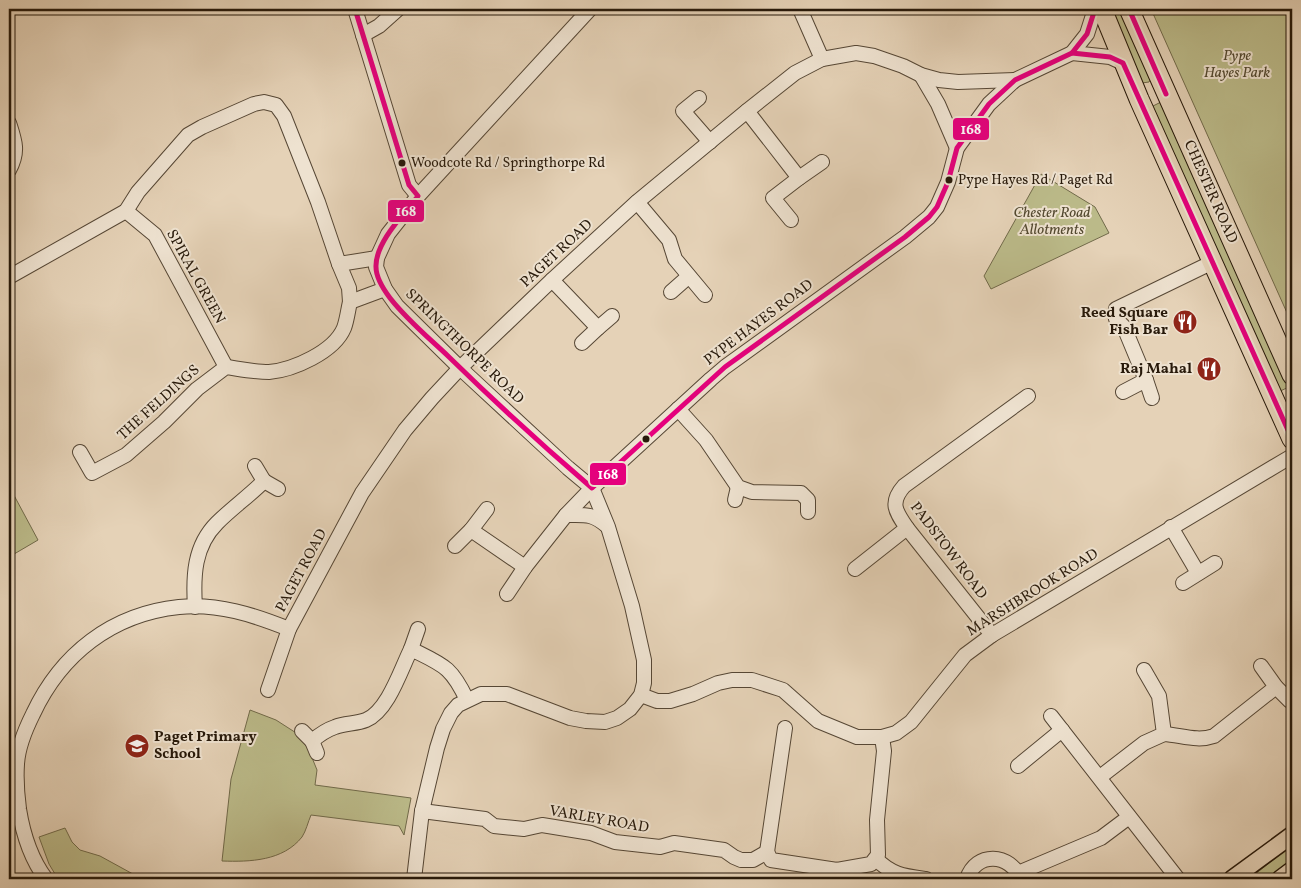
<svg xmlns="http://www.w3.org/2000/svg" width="1301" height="888" font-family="Vollkorn,serif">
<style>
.green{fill:#bbba89;stroke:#716a4a}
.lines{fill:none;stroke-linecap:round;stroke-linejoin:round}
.minor-casing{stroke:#564735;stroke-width:16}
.major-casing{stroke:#27190a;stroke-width:19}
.highway-casing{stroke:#27190a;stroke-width:21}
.minor{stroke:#eee2d0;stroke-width:14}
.major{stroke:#e5d2b7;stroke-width:16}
.highway{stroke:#e5d2b7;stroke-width:19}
.bus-1-casing{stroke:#eee2d0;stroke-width:9}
.bus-1{stroke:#e5007d;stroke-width:5}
.bus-dot{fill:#27190a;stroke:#eee2d0;stroke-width:2}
.labels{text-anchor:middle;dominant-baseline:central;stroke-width:4;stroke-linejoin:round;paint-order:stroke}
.bus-label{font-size:14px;fill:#27190a;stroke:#eee2d0;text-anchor:start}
.park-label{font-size:15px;font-style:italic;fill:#534930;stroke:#eee2d0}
.street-label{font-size:15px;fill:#27190a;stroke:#eee2d0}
.poi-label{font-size:15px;font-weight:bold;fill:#27190a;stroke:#eee2d0;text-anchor:end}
.line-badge{stroke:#eee2d0;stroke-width:2}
.badge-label{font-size:14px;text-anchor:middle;font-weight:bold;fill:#fff}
</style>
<rect width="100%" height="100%" fill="#e5d2b7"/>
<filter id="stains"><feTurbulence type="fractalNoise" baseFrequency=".004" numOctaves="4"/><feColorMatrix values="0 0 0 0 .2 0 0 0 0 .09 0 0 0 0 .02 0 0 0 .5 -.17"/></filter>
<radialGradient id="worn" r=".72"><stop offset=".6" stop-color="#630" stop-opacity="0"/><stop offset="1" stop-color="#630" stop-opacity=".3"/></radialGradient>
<!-- green -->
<g class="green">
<path d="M 1107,9 L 1122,9 L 1152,77 L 1149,82 L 1142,83 Z"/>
<path d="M 1151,9 L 1292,9 L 1292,324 Z"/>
<path d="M 1163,101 L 1289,387 L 1278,392 L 1151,107 Z"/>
<path d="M 1041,174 L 1095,207 L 1109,233 L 991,289 L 984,276 Z"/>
<path d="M 9,486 L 38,540 L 9,557 Z"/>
<path d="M 250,710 L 276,720 L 304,738 L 317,770 L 315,785 L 411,798 L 404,835 L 399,826 L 311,815 C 308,822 306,831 302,837 C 283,861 250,862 222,861 L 231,779 Z"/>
<path d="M 65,828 L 72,842 L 80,850 L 100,856 L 142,879 L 58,879 L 49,864 L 39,837 Z"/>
<path d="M 1292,845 L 1292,865 L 1273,879 L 1249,879 Z"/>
</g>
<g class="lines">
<defs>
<g id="minor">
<path d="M 355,9 L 409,185 L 418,196"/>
<path d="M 800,9 L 822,59"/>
<path d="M 363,35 L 379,26 L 398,9"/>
<path d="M 1072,53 L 1110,57 L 1123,63"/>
<path d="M 921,75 L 938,104 L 957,148"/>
<path d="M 699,98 L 683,111 L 710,142"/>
<path d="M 747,111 L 799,178 L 822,162"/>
<path d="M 9,123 C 15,141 19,152 9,170"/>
<path d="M 637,202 L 669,240 L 675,259 L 705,295"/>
<path d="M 126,211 L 155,235 L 226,367"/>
<path d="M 791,220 L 773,198 L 799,178"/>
<path d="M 339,264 L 349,288 L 350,302"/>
<path d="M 9,277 L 126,211 L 138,192 L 188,135 L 202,127 L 254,104 L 264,102 L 276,105 L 284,116 L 318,202 L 339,264 L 377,258"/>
<path d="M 552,280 L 598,328 L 612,316"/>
<path d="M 671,292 L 688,277"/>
<path d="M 582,343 L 598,328"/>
<path d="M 1146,380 L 1152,398"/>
<path d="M 1123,392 L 1146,380 L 1124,327 L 1116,319 L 1115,314 L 1116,309 L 1213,262"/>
<path d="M 678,409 L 706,440 L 738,487 L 752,492 L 801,493 L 808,500 L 808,512"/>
<path d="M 80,452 L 92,473 L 126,455 L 164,422 L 197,389 L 226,367 C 240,369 255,372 269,372 C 293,370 334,352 344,328 C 347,320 348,310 350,302 L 385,289"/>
<path d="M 255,466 L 264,481"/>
<path d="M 735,500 L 738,487"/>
<path d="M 566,515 C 585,515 592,513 607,526"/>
<path d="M 1171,527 L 1198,573"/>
<path d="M 471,530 L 487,509"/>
<path d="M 455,546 L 471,530 L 525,567"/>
<path d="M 855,569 L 907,528"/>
<path d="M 1183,583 L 1215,563"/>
<path d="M 507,594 L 525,567 L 566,515 L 592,488 L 711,379 L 725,367 L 905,237 L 929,217 L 937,207 L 948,182 L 957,148 L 989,104 L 1015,80 L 1072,53 L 1087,34 L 1095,9"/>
<path d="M 195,607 C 193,576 194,546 217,523 C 232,508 249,496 264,481 L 278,489"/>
<path d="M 992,635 L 907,528 C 896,512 889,503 904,486 L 1028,396"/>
<path d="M 411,649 L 418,629"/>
<path d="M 1261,666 L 1276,687 L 1290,701"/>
<path d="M 268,690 L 289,629 L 362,493 L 405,430 L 432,398 L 460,368 L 552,280 L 637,202 L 747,111 L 795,73 L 822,59 L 856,53 L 874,56 L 903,66 L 921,75 L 939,80 L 958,82 L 1015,80"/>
<path d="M 641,695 L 657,701 L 670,701 L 693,694 L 718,683 L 732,680 L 752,680 L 783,690 L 818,721 L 857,737 L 882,737 L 896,733 L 911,722 L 965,655 L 992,635 L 1292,456"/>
<path d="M 1051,716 L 1178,879"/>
<path d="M 302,731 L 312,741 C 319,735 326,730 335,727 C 345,723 356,724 366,720 C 388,711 401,669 411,649 C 443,665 451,666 467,700"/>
<path d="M 1164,734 C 1181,735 1197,742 1214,736 L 1276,687"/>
<path d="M 312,741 L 317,753"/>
<path d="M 1018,766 L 1062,730"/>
<path d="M 1100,777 L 1144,743 L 1164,734 L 1159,696 L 1144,670"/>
<path d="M 422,811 L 485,819 L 494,826 L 524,829 L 542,825 L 591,833 L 615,842 L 660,847 L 674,843 L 724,850 L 734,857 L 741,860 L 753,860 L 767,852"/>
<path d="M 767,852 L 771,860 L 837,870 L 871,864 L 878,855 L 877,820 L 884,751 L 882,737"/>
<path d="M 767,852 L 785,728"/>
<path d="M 876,859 C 892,875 904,876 926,879"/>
<path d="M 1018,873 L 1101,838 L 1129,817"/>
<path d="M 46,879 C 31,859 23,834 19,809 C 17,794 16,779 17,764 C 18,747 26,728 33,714 C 61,654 112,614 179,607 C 218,603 254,615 289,629"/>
<path d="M 414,879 L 422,811 L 437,748 L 443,729 L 451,713 L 458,705 L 481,694 L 507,694 L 570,718 L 586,721 L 605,722 L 617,718 L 630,709 L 641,695 L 644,683 L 644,660 L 632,606 L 608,527 L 592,488 L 568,468 L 460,368 L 397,306 L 385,289 L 376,267 L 377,258 L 388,234 L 418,196 L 590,9"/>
<path d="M 967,879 C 976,851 1010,853 1021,879"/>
</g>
<g id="major">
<path d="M 1232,879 L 1292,835"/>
<path d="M 1280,879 L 1292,870"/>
</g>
<g id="highway">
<path d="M 1102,9 L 1139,99 L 1292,439"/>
<path d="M 1129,9 L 1292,375"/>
</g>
</defs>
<!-- minor casing -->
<use href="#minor" class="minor-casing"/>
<!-- major casing -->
<use href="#major" class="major-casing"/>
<!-- highway casing -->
<use href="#highway" class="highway-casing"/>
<!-- minor -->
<use href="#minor" class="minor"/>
<!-- major -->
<use href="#major" class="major"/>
<!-- highway -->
<use href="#highway" class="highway"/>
<defs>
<g id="bus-1">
<path d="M 355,9 L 409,185 L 418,196 C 404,214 375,243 376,267 C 376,278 384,290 390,298 C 407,320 429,338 449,357 C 495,402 543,446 592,488 L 725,367 L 905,237 L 929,217 L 937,207 L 948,182 L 957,148 L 989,104 L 1015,80 L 1072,53 L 1087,34 L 1095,9"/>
<path d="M 1129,9 L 1166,94"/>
<path d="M 1072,53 L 1110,57 L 1123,63 L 1292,439"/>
</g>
</defs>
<!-- bus-1 casing -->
<use href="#bus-1" class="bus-1-casing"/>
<!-- bus-1 -->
<use href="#bus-1" class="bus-1"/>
</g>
<!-- icons -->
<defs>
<symbol id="restaurant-disc" viewBox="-11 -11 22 22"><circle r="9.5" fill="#8f2418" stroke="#eee2d0"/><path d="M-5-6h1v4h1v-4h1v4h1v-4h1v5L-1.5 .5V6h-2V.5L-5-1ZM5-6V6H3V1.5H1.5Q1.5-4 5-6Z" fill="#fff"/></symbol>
<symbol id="school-disc" viewBox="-11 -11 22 22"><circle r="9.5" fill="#8f2418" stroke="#eee2d0"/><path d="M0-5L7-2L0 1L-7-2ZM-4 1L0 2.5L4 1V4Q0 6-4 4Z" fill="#fff"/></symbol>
</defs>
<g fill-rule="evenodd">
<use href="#restaurant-disc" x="1171" y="308" width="28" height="28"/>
<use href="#restaurant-disc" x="1195" y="355" width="28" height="28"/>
<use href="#school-disc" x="123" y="732" width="28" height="28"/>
</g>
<!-- markers -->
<g class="bus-dot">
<circle cx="402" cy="163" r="4.5"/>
<circle cx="949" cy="180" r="4.5"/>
<circle cx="646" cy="439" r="4.5"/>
</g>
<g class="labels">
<!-- bus labels -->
<g class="bus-label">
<text x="411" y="163">Woodcote Rd / Springthorpe Rd</text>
<text x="958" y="180">Pype Hayes Rd / Paget Rd</text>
</g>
<!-- park labels -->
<g class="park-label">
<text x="1237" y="56">Pype<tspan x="1237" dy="17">Hayes Park</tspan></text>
<text x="1052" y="213">Chester Road<tspan x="1052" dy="17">Allotments</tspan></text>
</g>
<!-- street labels -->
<g class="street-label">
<text transform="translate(1210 192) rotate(66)">CHESTER ROAD</text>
<text transform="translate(557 254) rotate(-43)">PAGET ROAD</text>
<text transform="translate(195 277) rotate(61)">SPIRAL GREEN</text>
<text transform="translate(759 323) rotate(-37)">PYPE HAYES ROAD</text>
<text transform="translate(464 347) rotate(44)">SPRINGTHORPE ROAD</text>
<text transform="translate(159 403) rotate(-42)">THE FELDINGS</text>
<text transform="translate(948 551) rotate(53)">PADSTOW ROAD</text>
<text transform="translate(302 571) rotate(-62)">PAGET ROAD</text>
<text transform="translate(1033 593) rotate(-32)">MARSHBROOK ROAD</text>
<text transform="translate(599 820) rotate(10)">VARLEY ROAD</text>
</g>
<!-- poi labels -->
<g class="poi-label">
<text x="1168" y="313">Reed Square<tspan x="1168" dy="17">Fish Bar</tspan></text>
<text x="1192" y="369">Raj Mahal</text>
<text x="154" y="737" text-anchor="start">Paget Primary<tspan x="154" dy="17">School</tspan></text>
</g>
</g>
<g class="line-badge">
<rect x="952" y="117" width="38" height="24" rx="5" fill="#e5007d"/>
<rect x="387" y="199" width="38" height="24" rx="5" fill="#e5007d"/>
<rect x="589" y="462" width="38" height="24" rx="5" fill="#e5007d"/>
</g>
<g class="badge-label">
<text x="971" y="134">168</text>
<text x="406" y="216">168</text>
<text x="608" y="479">168</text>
</g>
<!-- margin -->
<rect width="1301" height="888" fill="none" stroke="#e5d2b7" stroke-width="30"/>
<rect x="10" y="10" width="1281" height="868" fill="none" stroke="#27190a" stroke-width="2.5"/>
<rect x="15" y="15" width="1271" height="858" fill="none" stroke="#27190a"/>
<rect width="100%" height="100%" filter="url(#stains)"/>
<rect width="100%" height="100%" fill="url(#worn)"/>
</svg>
